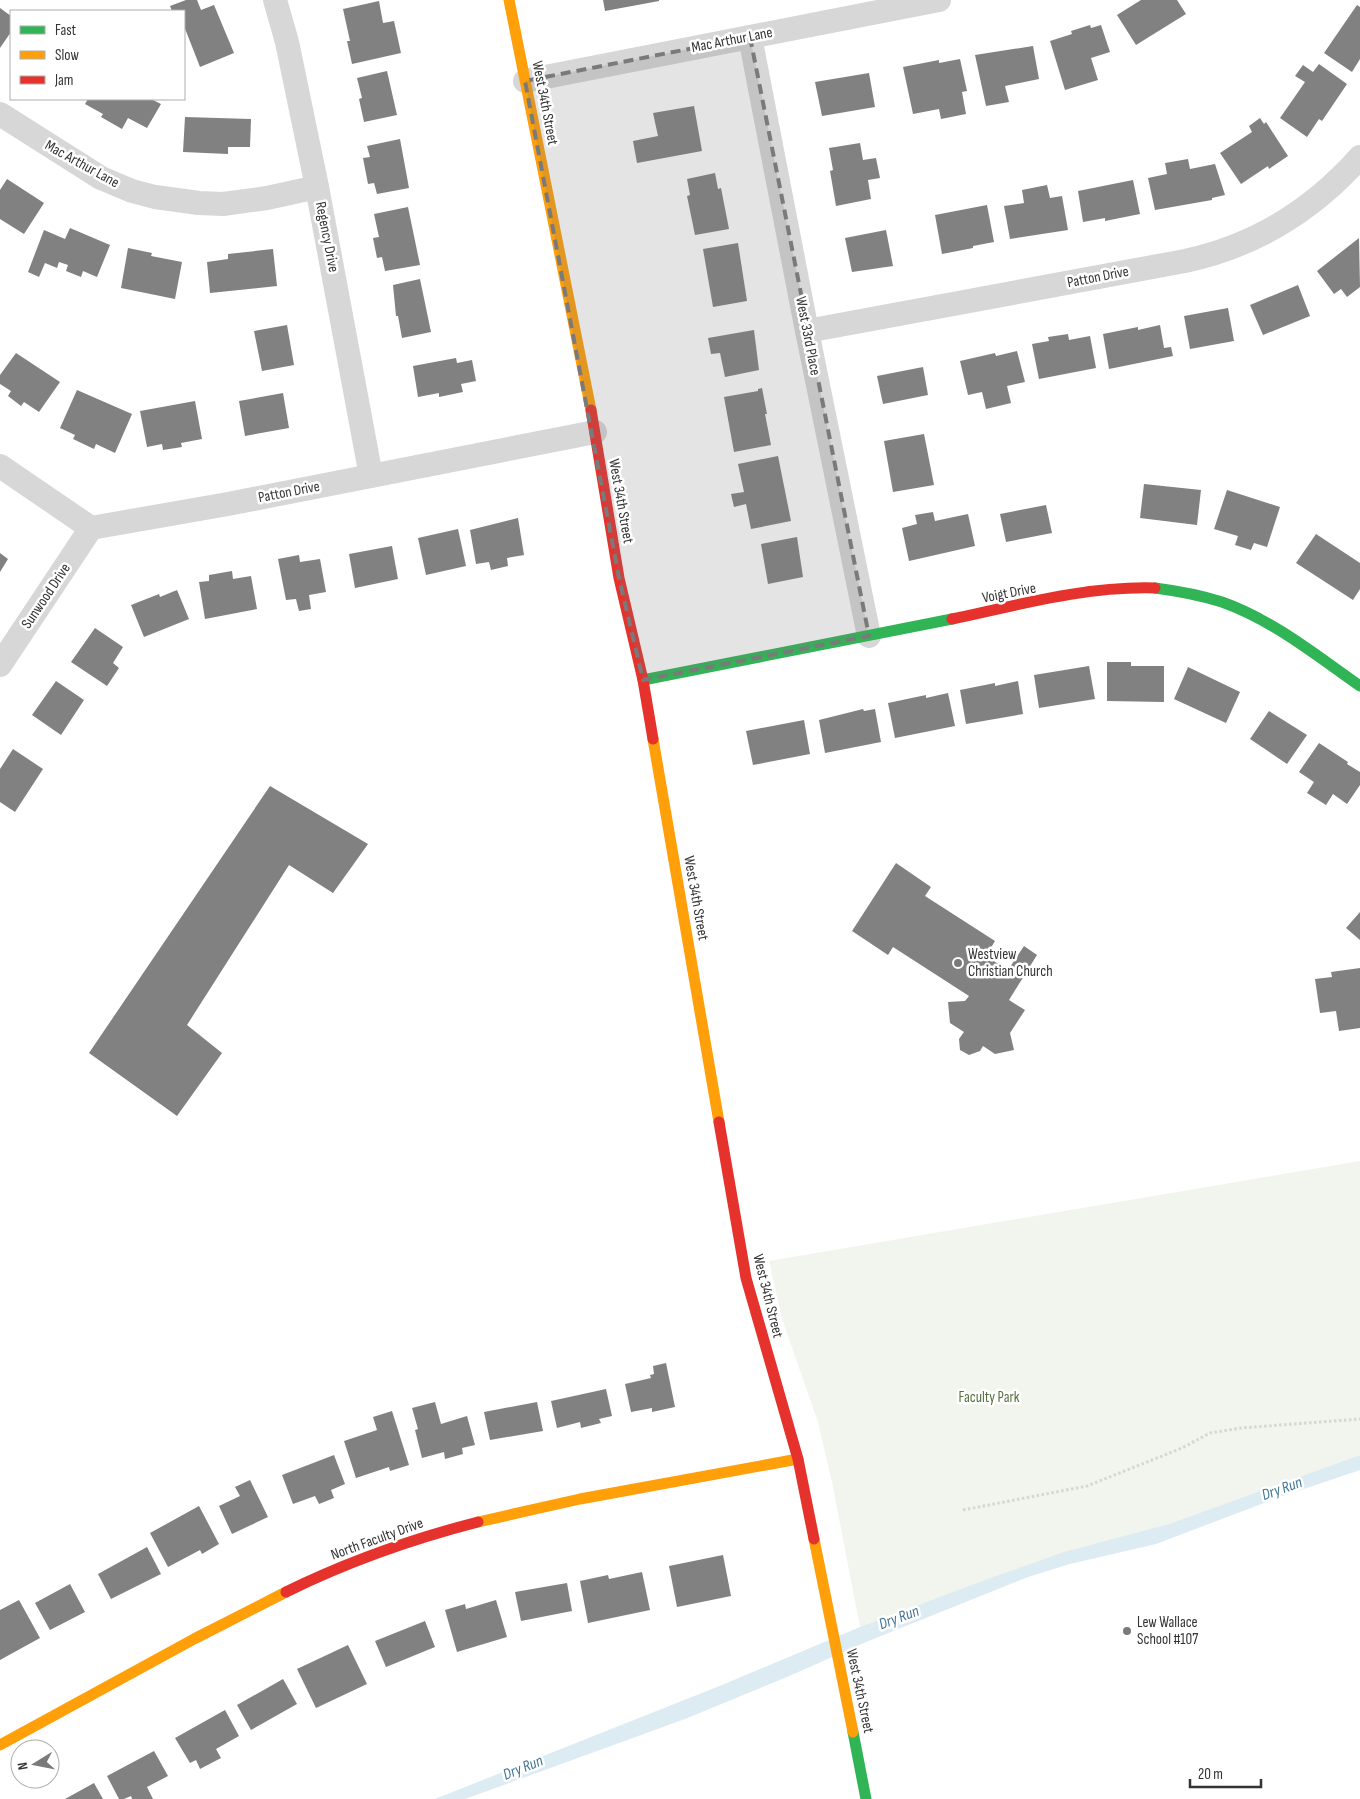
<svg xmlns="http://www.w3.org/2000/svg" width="1360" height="1799" font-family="'Sofia Sans Condensed',sans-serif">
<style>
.green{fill:#f1f5ed}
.water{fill:#ddebf3}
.building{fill:#818181}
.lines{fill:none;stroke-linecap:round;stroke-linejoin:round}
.path{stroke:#d6d6d6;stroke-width:3;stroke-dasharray:2.5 2.5;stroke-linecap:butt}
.street{stroke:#d7d7d7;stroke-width:24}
.fast{stroke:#30b455;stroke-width:11}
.slow{stroke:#ff9f0a;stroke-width:11}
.jam{stroke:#e5322d;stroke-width:11}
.marked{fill:#7a7a7a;fill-opacity:0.2;stroke:#7a7a7a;stroke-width:4;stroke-dasharray:10 6;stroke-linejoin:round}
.poi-dot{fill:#7a7a7a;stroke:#fff;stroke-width:2}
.labels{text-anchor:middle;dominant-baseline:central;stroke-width:5;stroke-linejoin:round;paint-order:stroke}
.street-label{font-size:15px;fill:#333;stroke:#fff}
.poi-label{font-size:15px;fill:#333;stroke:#fff;text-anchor:start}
.park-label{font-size:15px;fill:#56703f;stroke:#fff}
.water-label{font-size:16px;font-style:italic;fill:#3f7597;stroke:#fff}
</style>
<rect width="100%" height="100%" fill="#fff"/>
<!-- green -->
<path class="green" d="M 1360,1161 L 1360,1455 L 1169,1524 L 1041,1560 L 860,1627 L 833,1487 L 818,1422 L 782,1319 L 769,1261 Z"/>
<!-- water -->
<path class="water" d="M 1360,1455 L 1360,1470 L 1277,1498 L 1156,1544 L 1070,1564 L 1028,1577 L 866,1642 L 787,1677 L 685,1719 L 465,1799 L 435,1799 L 722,1685 L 860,1627 L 985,1580 L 1064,1552 L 1169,1524 Z"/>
<!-- building -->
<g class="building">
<path d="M 186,0 L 197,0 L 201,10 L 214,5 L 234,53 L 200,67 L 184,26 L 184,11 L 172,11 L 170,6 Z"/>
<path d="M 603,0 L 659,0 L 659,1 L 605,11 Z"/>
<path d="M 1141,0 L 1177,0 L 1186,14 L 1136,45 L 1117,15 Z"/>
<path d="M 379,1 L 383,23 L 394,21 L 401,53 L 352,64 L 347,41 L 350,41 L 343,9 Z"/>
<path d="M 1357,5 L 1360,7 L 1360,59 L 1352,72 L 1324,53 Z"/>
<path d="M 0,8 L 11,16 L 11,32 L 0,48 Z"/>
<path d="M 1090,25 L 1091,28 L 1101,25 L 1110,52 L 1091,58 L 1098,80 L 1065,90 L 1050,41 L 1072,34 L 1071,31 Z"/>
<path d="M 1033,46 L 1039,79 L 1005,86 L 1009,102 L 986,106 L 975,55 Z"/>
<path d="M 960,59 L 967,91 L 962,92 L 966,114 L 941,119 L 939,109 L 913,114 L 903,67 L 939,60 L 939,63 Z"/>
<path d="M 1319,64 L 1347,84 L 1322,121 L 1319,119 L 1307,137 L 1280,118 L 1305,82 L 1295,76 L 1303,65 L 1313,72 Z"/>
<path d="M 387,71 L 397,115 L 364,122 L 359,99 L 362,98 L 357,78 Z"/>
<path d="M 869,73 L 875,107 L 822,116 L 815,82 Z"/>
<path d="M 88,99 L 151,99 L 161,104 L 147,128 L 128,118 L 122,129 L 101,117 L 103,114 L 85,104 Z"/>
<path d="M 694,106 L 702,151 L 637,163 L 633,141 L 658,136 L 653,113 Z"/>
<path d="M 185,117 L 251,119 L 250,147 L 228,147 L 228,154 L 183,152 Z"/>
<path d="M 1260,118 L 1264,124 L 1266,122 L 1288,156 L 1269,169 L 1268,166 L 1241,184 L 1220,153 L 1252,132 L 1249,126 Z"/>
<path d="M 400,139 L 409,188 L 377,194 L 374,183 L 368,184 L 363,158 L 370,157 L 367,146 Z"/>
<path d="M 860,143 L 863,160 L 876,158 L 880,178 L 868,180 L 871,199 L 836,206 L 830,171 L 833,170 L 829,148 Z"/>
<path d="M 1188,159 L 1190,169 L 1215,164 L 1225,195 L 1212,198 L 1212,200 L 1155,210 L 1148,178 L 1167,174 L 1165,163 Z"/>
<path d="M 715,173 L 718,189 L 721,188 L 729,229 L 695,235 L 687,196 L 690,195 L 687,179 Z"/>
<path d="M 7,179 L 44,203 L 24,234 L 0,219 L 0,190 Z"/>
<path d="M 1133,180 L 1140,214 L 1105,221 L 1105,218 L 1083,222 L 1078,191 Z"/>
<path d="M 1047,185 L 1050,198 L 1062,196 L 1068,230 L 1010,239 L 1004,206 L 1024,203 L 1022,190 Z"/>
<path d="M 987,205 L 994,242 L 973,246 L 973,248 L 942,254 L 935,215 Z"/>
<path d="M 408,207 L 420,265 L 385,271 L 382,257 L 377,258 L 373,238 L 379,237 L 374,214 Z"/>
<path d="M 70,228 L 110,245 L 97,277 L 83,271 L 81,277 L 66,271 L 68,265 L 59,262 L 57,268 L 45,263 L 39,277 L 28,272 L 44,230 L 65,239 Z"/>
<path d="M 886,230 L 893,266 L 852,272 L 845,238 Z"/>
<path d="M 1359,238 L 1360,287 L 1347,297 L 1341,289 L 1334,294 L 1317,271 Z"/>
<path d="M 738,243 L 747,301 L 713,307 L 703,249 Z"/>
<path d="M 128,248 L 152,253 L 151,256 L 182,262 L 175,299 L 121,288 Z"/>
<path d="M 273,249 L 277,286 L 210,293 L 207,262 L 228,259 L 228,254 Z"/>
<path d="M 420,279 L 431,332 L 402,338 L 398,316 L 396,316 L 393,285 Z"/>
<path d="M 1298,285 L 1310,316 L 1263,335 L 1250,305 Z"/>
<path d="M 1228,308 L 1234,341 L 1190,349 L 1184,316 Z"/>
<path d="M 287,325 L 294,365 L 262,371 L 254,331 Z"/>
<path d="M 1160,325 L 1164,348 L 1171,347 L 1173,356 L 1109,369 L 1103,334 L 1138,327 L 1138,330 Z"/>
<path d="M 754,330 L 759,370 L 725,377 L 720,353 L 711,354 L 708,338 Z"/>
<path d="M 1068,334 L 1069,340 L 1090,336 L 1096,368 L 1039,379 L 1032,344 L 1049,341 L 1048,337 Z"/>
<path d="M 1017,351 L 1025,382 L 1007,386 L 1011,403 L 986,409 L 982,392 L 968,395 L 960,361 L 995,353 L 996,356 Z"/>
<path d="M 16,353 L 60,382 L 39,412 L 24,402 L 21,406 L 8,396 L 11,391 L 0,384 L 0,375 Z"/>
<path d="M 456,358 L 457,363 L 472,360 L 476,381 L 461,384 L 463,392 L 439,397 L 439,393 L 418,397 L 413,366 Z"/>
<path d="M 923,367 L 928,395 L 883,404 L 877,376 Z"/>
<path d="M 762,388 L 767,414 L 765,414 L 771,445 L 734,452 L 724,397 L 758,391 L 758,389 Z"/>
<path d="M 77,390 L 132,414 L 115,453 L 96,444 L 94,449 L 73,439 L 75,435 L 60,428 Z"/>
<path d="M 283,393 L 289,428 L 245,436 L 239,401 Z"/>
<path d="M 195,401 L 202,439 L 181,443 L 182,447 L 163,450 L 162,444 L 147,447 L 140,411 Z"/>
<path d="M 924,434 L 934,485 L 893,492 L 884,441 Z"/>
<path d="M 778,456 L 791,521 L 751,529 L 746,504 L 734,507 L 731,494 L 744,492 L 738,464 Z"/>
<path d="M 1144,484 L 1201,490 L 1197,525 L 1140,518 Z"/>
<path d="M 1227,490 L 1280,507 L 1267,547 L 1254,543 L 1251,550 L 1235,545 L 1238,536 L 1214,529 Z"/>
<path d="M 1046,505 L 1052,533 L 1006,542 L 1000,514 Z"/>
<path d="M 933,512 L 935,521 L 968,514 L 975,546 L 909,561 L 902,528 L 917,524 L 915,515 Z"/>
<path d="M 518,518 L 524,555 L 507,558 L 508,566 L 491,570 L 489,562 L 476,564 L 470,530 Z"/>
<path d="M 458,529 L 466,566 L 426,575 L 418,538 Z"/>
<path d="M 1316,534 L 1360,563 L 1360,589 L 1353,600 L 1296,563 Z"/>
<path d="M 797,537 L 803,577 L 768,584 L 761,544 Z"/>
<path d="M 392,546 L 398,579 L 355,588 L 349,554 Z"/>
<path d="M 0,553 L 8,559 L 0,572 Z"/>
<path d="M 299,555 L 300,562 L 320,559 L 326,592 L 309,595 L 311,609 L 299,611 L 296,599 L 286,600 L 278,559 Z"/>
<path d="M 232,571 L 233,579 L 251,576 L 257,609 L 205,619 L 199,582 L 209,581 L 209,575 Z"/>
<path d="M 177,590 L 189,619 L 144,637 L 131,605 L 159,594 L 160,597 Z"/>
<path d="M 95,628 L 123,647 L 113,663 L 119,668 L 107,686 L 71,662 Z"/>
<path d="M 1107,662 L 1131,662 L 1131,666 L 1164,666 L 1164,702 L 1107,701 Z"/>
<path d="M 1089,666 L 1095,699 L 1039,708 L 1034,675 Z"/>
<path d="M 1188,667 L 1240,692 L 1226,723 L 1174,699 Z"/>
<path d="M 56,681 L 84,700 L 61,735 L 32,715 Z"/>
<path d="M 1018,681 L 1023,714 L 966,724 L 960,690 L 995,683 L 995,686 Z"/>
<path d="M 948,693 L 955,726 L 895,738 L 888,703 L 926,695 L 926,698 Z"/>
<path d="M 863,709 L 864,711 L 875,709 L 881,742 L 825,753 L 819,720 Z"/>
<path d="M 1269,711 L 1307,735 L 1287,764 L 1250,739 Z"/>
<path d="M 804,720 L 810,754 L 753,765 L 746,731 Z"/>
<path d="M 1319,743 L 1348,762 L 1347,764 L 1360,772 L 1360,785 L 1347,804 L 1333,794 L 1326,805 L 1307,793 L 1314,782 L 1299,772 Z"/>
<path d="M 13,749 L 43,769 L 15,812 L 0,802 L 0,769 Z"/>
<path d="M 270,786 L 368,844 L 333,893 L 289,865 L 187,1025 L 222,1053 L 177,1116 L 89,1053 Z"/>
<path d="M 896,863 L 931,887 L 925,896 L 995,941 L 986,956 L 1008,970 L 1024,946 L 1037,955 L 1009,1000 L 1025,1010 L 1010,1033 L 1014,1050 L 995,1054 L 983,1046 L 980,1051 L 969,1055 L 960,1050 L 959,1039 L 964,1032 L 950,1023 L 948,1002 L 965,1001 L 969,996 L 893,947 L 888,955 L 852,931 Z"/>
<path d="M 1360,912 L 1360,940 L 1346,928 Z"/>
<path d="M 1360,968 L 1360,1028 L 1339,1031 L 1336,1011 L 1320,1013 L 1315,979 L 1332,977 L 1331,972 Z"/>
<path d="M 666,1363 L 675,1407 L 652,1412 L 652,1408 L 631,1412 L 625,1384 L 651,1378 L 650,1375 L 654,1374 L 653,1366 Z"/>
<path d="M 606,1389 L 612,1416 L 599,1419 L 601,1423 L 581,1428 L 580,1422 L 557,1428 L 551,1401 Z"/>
<path d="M 435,1402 L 441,1424 L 467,1416 L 475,1445 L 462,1448 L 463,1454 L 445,1459 L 444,1452 L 422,1458 L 415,1430 L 418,1429 L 412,1408 Z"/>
<path d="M 537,1402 L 543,1431 L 490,1440 L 484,1412 Z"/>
<path d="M 392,1411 L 409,1465 L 390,1471 L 389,1467 L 356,1478 L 344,1441 L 377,1430 L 373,1417 Z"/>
<path d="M 334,1455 L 345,1484 L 331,1490 L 334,1498 L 319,1504 L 315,1496 L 293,1504 L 282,1475 Z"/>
<path d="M 250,1480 L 268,1517 L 232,1534 L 219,1506 L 240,1496 L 235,1487 Z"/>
<path d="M 199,1506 L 219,1544 L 202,1554 L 200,1550 L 168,1567 L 150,1533 Z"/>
<path d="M 147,1547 L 161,1574 L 111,1599 L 98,1574 Z"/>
<path d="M 723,1555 L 731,1596 L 677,1607 L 669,1566 Z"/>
<path d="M 642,1572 L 650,1610 L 588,1623 L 580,1581 L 608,1575 L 609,1579 Z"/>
<path d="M 567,1583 L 572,1611 L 521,1621 L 515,1592 Z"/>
<path d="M 70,1584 L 85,1612 L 50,1630 L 35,1603 Z"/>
<path d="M 19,1600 L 40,1638 L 0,1660 L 0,1610 Z"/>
<path d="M 496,1600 L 507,1637 L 457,1652 L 445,1610 L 465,1604 L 466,1609 Z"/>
<path d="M 425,1621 L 435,1647 L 386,1667 L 375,1641 Z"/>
<path d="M 348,1645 L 367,1684 L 316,1708 L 297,1669 Z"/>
<path d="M 283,1679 L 297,1704 L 251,1730 L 237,1705 Z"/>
<path d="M 225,1710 L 239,1736 L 216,1749 L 221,1758 L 200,1769 L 196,1760 L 190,1763 L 175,1738 Z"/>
<path d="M 154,1751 L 168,1776 L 147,1787 L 153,1799 L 132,1799 L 131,1796 L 124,1799 L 119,1799 L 107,1776 Z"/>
<path d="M 94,1783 L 103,1799 L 65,1799 Z"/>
</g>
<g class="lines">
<!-- path -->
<path class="path" d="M 963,1510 L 1087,1486 L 1182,1448 L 1210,1433 L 1241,1428 L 1360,1419"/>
<!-- street -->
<g class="street">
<path d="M 275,0 L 287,42 L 317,187 L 371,476"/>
<path d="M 750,37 L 807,331 L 869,636"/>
<path d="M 525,81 L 939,0"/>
<path d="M 0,114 L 101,178 L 132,191 L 155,197 L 199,203 L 223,204 L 267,198 L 317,187"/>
<path d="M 807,331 L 1185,261 C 1255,246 1313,210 1360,157"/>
<path d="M 0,466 L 91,528 L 228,504 L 595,432"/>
<path d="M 0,665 L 91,528"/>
</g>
<!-- fast -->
<g class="fast">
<path d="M 1155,588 C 1178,591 1200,595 1222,602 C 1273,620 1317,656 1360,686"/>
<path d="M 643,680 L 952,619"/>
<path d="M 853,1732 L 866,1799"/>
</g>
<!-- slow -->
<g class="slow">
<path d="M 509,0 L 591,410"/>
<path d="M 653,739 L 719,1122"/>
<path d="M 478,1522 L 580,1499 L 798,1459"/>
<path d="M 814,1539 L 853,1732"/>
<path d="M 0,1745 L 194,1639 L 286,1592"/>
</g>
<!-- jam -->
<g class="jam">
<path d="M 591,410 L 619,578 L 643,680 L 653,739"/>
<path d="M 952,619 C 1018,605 1086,586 1155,588"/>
<path d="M 719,1122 L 746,1278 L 798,1459 L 814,1539"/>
<path d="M 286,1592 C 347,1562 412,1539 478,1522"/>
</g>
</g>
<!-- marked area -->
<path class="marked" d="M 750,37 L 869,636 L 643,680 L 619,578 L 525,81 Z"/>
<!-- markers -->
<g class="poi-dot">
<circle cx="958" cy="963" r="5"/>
<circle cx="1127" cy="1631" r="5"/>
</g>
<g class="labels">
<!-- street labels -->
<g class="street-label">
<text transform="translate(732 40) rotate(-11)">Mac Arthur Lane</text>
<text transform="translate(545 103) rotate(79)">West 34th Street</text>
<text transform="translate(82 164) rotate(29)">Mac Arthur Lane</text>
<text transform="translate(327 237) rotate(79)">Regency Drive</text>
<text transform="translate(1098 277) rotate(-11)">Patton Drive</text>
<text transform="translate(808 336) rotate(79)">West 33rd Place</text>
<text transform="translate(289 492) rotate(-11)">Patton Drive</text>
<text transform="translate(621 501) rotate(80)">West 34th Street</text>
<text transform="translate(1009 593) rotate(-11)">Voigt Drive</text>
<text transform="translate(46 596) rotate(-56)">Sunwood Drive</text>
<text transform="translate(696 898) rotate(80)">West 34th Street</text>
<text transform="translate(768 1296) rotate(76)">West 34th Street</text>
<text transform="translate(377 1539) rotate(-20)">North Faculty Drive</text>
<text transform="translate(860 1691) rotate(78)">West 34th Street</text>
</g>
<!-- poi labels -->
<g class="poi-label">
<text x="968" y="954">Westview<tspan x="968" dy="17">Christian Church</tspan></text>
<text x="1137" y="1622">Lew Wallace<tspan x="1137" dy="17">School #107</tspan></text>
</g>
<!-- park labels -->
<g class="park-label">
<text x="989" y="1397">Faculty Park</text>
</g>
<!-- water labels -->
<g class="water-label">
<text transform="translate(1282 1489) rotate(-20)">Dry Run</text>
<text transform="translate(899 1618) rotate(-21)">Dry Run</text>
<text transform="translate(523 1768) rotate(-22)">Dry Run</text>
</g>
</g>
<!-- legend -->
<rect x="10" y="10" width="175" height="90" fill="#ffffff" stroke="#adadad"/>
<rect x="20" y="26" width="25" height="8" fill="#30b455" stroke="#adadad"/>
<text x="55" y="35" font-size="15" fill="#333333">Fast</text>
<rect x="20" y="51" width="25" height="8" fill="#ff9f0a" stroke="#adadad"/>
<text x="55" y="60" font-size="15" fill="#333333">Slow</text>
<rect x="20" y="76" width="25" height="8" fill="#e5322d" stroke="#adadad"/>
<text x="55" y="85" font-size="15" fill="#333333">Jam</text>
<!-- north arrow -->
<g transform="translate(35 1764) rotate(260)"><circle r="24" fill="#ffffff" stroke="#adadad"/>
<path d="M0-4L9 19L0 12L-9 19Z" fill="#7a7a7a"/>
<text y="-8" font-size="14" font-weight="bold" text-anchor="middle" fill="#333333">N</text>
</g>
<!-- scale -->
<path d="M1190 1779v8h71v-8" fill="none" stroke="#333333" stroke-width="2.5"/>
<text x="1198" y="1779" font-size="15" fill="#333333" stroke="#ffffff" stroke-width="4" paint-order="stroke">20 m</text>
</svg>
